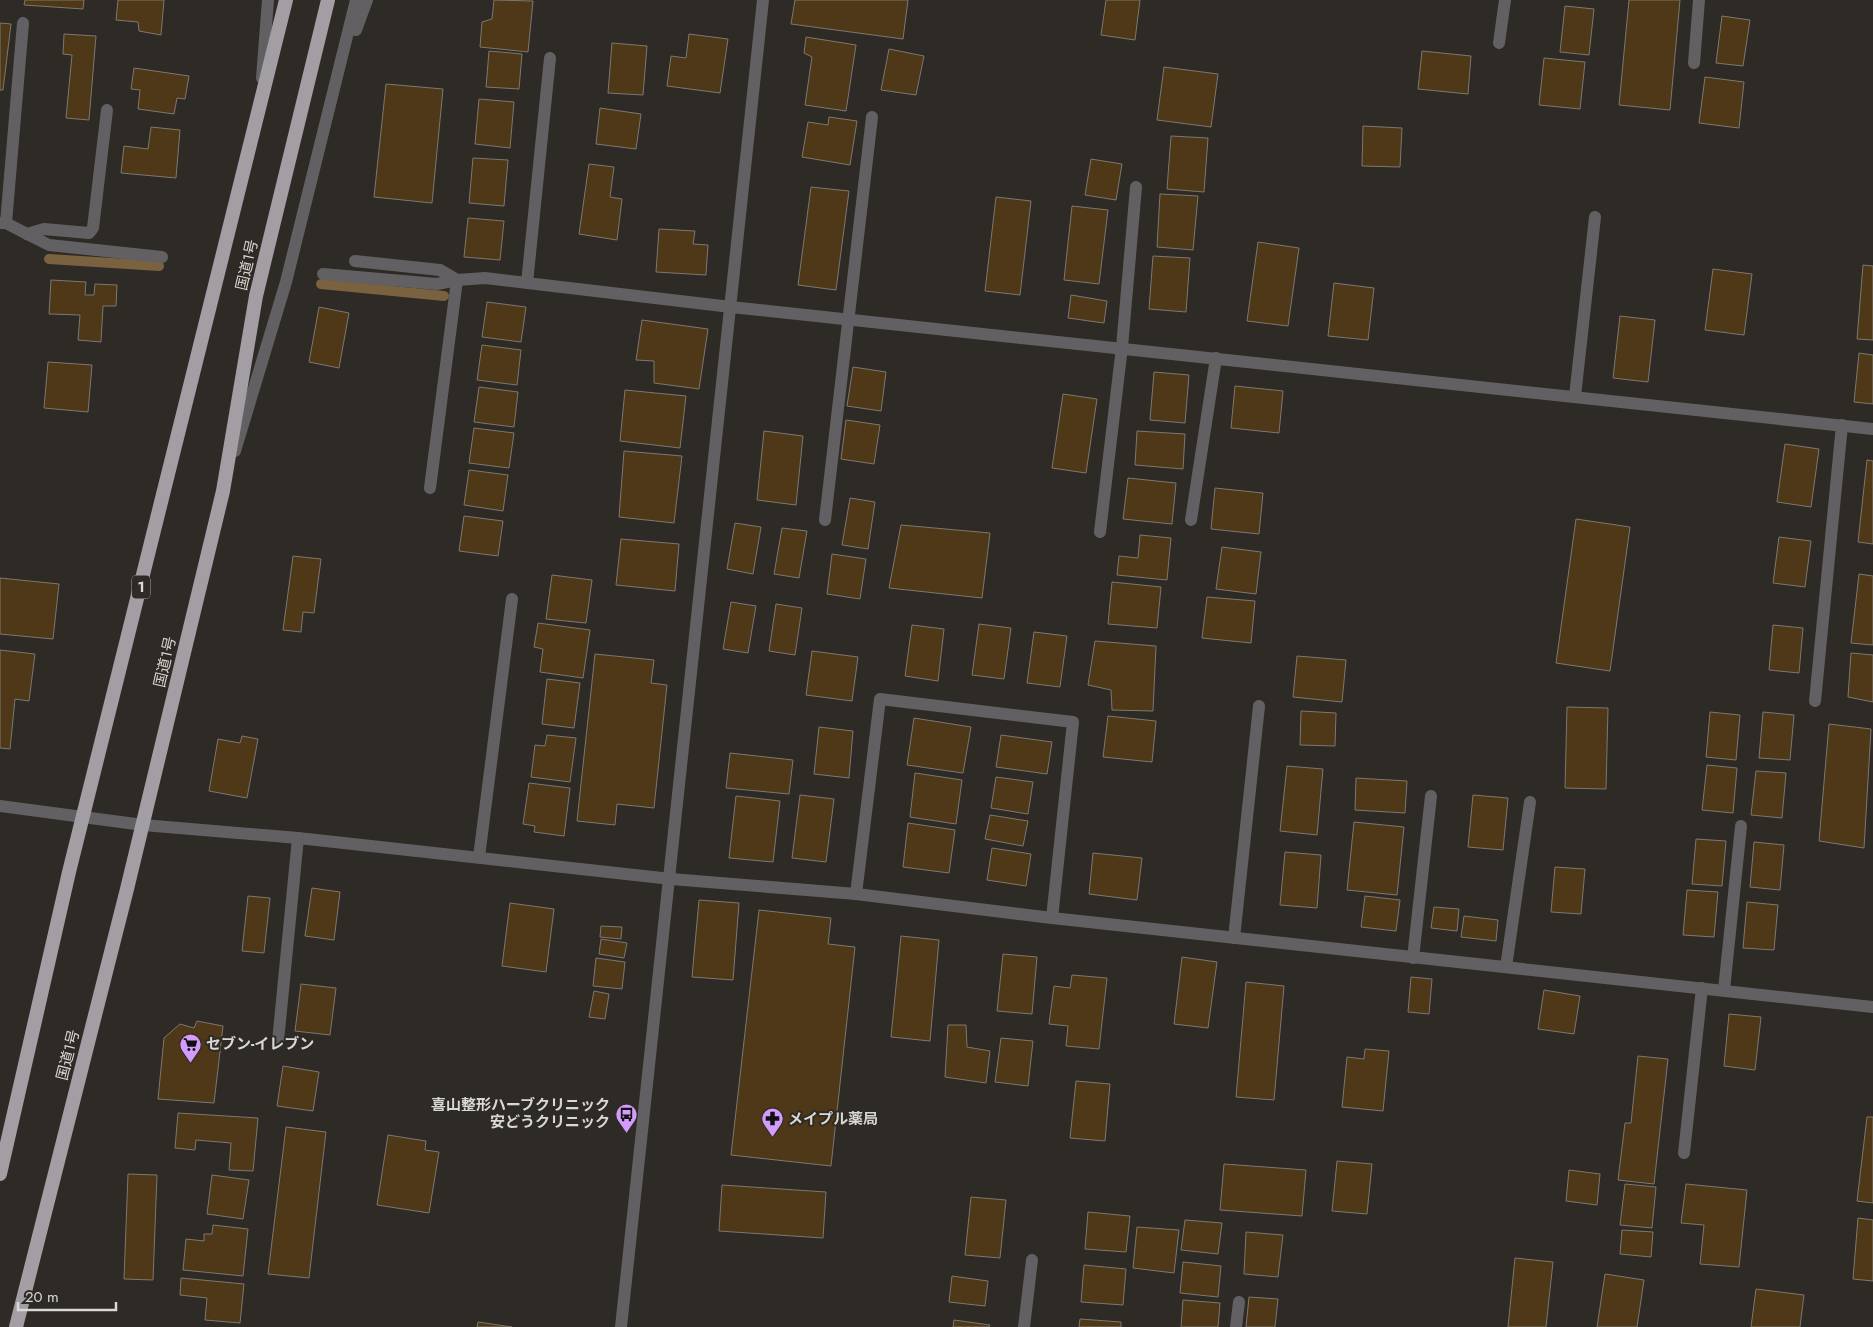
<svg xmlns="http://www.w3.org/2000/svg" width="1873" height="1327" font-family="Jost,'Noto Sans JP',sans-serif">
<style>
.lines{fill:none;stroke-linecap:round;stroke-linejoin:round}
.stream{stroke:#7a613f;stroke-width:10}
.building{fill:#4f3817;stroke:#7c7871}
.service{stroke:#626063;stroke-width:12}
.minor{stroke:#626063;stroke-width:12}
.tertiary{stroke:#626063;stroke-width:12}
.trunk{stroke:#a29ea4;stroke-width:14}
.labels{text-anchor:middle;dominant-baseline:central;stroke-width:4;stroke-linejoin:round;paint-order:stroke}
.shield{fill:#2e2a25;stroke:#a6a4a0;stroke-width:1}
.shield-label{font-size:14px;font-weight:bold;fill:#dad8d4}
.street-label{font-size:15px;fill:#dad8d4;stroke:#2e2a25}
.poi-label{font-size:15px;font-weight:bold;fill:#dad8d4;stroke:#2e2a25;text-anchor:start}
</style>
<rect width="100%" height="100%" fill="#2e2a25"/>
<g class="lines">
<!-- stream -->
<g class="stream">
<path d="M 49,259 L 159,266"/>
<path d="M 321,284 L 444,296"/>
</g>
</g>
<!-- building -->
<g class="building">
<path d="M 25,0 L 84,0 L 83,9 L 24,5 Z"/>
<path d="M 118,0 L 164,0 L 161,35 L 139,31 L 138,22 L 116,20 Z"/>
<path d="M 494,0 L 533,1 L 528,52 L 480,47 L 482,22 L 492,19 Z"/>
<path d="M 795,0 L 908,0 L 903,39 L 791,24 Z"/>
<path d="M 1106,0 L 1140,0 L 1135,40 L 1101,35 Z"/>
<path d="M 1629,0 L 1680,0 L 1670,110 L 1619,105 Z"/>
<path d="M 1565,6 L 1594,9 L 1589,55 L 1560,52 Z"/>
<path d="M 1722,16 L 1750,20 L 1743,66 L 1716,63 Z"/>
<path d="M 0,23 L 11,24 L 3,90 L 0,90 Z"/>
<path d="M 64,34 L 96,36 L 89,120 L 66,118 L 72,55 L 63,54 Z"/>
<path d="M 689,34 L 728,39 L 720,93 L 667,86 L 671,56 L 686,58 Z"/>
<path d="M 806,37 L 856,45 L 846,111 L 805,105 L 812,57 L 804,53 Z"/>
<path d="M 612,43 L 647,46 L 643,95 L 608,93 Z"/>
<path d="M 889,49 L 924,56 L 916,95 L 881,90 Z"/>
<path d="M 489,51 L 522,54 L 519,89 L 486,87 Z"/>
<path d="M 1422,51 L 1471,56 L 1468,94 L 1418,89 Z"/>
<path d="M 1544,58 L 1585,62 L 1580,109 L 1539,105 Z"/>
<path d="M 1164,67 L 1218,74 L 1211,127 L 1157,120 Z"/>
<path d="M 134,68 L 189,76 L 185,99 L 177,98 L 174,114 L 138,109 L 140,90 L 131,89 Z"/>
<path d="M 1705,77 L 1744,82 L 1739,128 L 1699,123 Z"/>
<path d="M 386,84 L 443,89 L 432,203 L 374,197 Z"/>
<path d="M 479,99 L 514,102 L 510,148 L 475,144 Z"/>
<path d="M 600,108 L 641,114 L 636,149 L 596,144 Z"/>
<path d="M 829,117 L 857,121 L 850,165 L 802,157 L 808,122 L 828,125 Z"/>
<path d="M 1363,126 L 1402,128 L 1400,167 L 1362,166 Z"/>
<path d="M 151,127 L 180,130 L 176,178 L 121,173 L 124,146 L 148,149 Z"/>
<path d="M 1171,136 L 1208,138 L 1204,192 L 1167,189 Z"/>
<path d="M 473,158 L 508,160 L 504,206 L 469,203 Z"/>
<path d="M 1091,159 L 1122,164 L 1116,200 L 1085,195 Z"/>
<path d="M 589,164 L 614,167 L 610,197 L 622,199 L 617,240 L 579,234 Z"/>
<path d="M 811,187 L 849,191 L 836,290 L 798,285 Z"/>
<path d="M 1160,194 L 1198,196 L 1193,250 L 1157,247 Z"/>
<path d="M 996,197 L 1031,201 L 1020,295 L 985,291 Z"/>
<path d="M 1072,206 L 1108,210 L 1099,284 L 1064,280 Z"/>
<path d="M 468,218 L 504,221 L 500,260 L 464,257 Z"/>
<path d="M 659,229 L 695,231 L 693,244 L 708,245 L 706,275 L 656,272 Z"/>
<path d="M 1258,242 L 1299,248 L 1288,326 L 1247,321 Z"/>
<path d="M 1153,256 L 1190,258 L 1186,312 L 1149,309 Z"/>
<path d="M 1863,265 L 1873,266 L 1873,340 L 1857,339 Z"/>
<path d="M 1713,269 L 1752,274 L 1744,335 L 1705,330 Z"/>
<path d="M 51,280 L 86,282 L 85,295 L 94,295 L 95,284 L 117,285 L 116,306 L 103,306 L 101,342 L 78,340 L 80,315 L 49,314 Z"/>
<path d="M 1334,283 L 1374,288 L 1368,340 L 1328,336 Z"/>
<path d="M 1071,295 L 1107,301 L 1104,323 L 1068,318 Z"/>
<path d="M 487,302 L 526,307 L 521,342 L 482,337 Z"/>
<path d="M 319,307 L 349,313 L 339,368 L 309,362 Z"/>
<path d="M 1620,316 L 1655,320 L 1648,382 L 1613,378 Z"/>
<path d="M 642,320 L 708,329 L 699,389 L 654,383 L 654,361 L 636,360 Z"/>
<path d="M 482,345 L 521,350 L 517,385 L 477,380 Z"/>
<path d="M 1859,353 L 1873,355 L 1873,404 L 1854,402 Z"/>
<path d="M 48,362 L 92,365 L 88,412 L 44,408 Z"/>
<path d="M 853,367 L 886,372 L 881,411 L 847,406 Z"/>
<path d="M 1154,372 L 1189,375 L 1185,423 L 1150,420 Z"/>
<path d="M 1235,386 L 1283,391 L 1279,433 L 1231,428 Z"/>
<path d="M 479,387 L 518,392 L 514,427 L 474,422 Z"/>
<path d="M 625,390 L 686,396 L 680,448 L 620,441 Z"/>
<path d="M 1063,394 L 1097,399 L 1086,473 L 1052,468 Z"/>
<path d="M 846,420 L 880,425 L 874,464 L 841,459 Z"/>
<path d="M 474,428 L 514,433 L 509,468 L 469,463 Z"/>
<path d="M 764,431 L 803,436 L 796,505 L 757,500 Z"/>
<path d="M 1137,431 L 1185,434 L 1183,469 L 1135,465 Z"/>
<path d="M 1785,444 L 1819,449 L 1811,507 L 1777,502 Z"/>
<path d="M 624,451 L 682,456 L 674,523 L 619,517 Z"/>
<path d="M 1867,460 L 1873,461 L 1873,544 L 1858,542 Z"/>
<path d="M 469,470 L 508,475 L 503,511 L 464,505 Z"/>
<path d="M 1128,478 L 1176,483 L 1172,524 L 1123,519 Z"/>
<path d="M 1215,488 L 1263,493 L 1259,534 L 1211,529 Z"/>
<path d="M 850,498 L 875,502 L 868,549 L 842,545 Z"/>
<path d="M 464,516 L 503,521 L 498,556 L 459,551 Z"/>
<path d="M 1576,519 L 1630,527 L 1610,671 L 1556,663 Z"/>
<path d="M 735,523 L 761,527 L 753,574 L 727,569 Z"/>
<path d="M 901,525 L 990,533 L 982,598 L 889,588 Z"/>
<path d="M 782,528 L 807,531 L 799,578 L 774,574 Z"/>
<path d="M 1140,535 L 1171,538 L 1167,580 L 1117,575 L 1119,556 L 1138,558 Z"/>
<path d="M 1779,537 L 1811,541 L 1805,587 L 1773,583 Z"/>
<path d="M 621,539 L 679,544 L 675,591 L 616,585 Z"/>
<path d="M 1222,547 L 1261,552 L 1256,594 L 1216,589 Z"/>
<path d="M 832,554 L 866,559 L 860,599 L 827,594 Z"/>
<path d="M 293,556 L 321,559 L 314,613 L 303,612 L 301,632 L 283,630 Z"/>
<path d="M 1859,574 L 1873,576 L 1873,645 L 1851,643 Z"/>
<path d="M 552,575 L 592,580 L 586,623 L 546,619 Z"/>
<path d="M 0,578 L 59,584 L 53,639 L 0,634 Z"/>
<path d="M 1112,582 L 1161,587 L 1157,628 L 1108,624 Z"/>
<path d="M 1207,597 L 1255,601 L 1251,643 L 1202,638 Z"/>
<path d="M 731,602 L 756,606 L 748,653 L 723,649 Z"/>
<path d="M 776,604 L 802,608 L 795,655 L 769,651 Z"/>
<path d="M 538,623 L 590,630 L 583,678 L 540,672 L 543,649 L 534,647 Z"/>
<path d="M 979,624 L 1011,628 L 1004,679 L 972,675 Z"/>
<path d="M 912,625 L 944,629 L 938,681 L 905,676 Z"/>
<path d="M 1773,625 L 1803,628 L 1799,673 L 1769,670 Z"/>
<path d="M 1034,632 L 1067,636 L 1060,687 L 1027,683 Z"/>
<path d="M 1095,641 L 1156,646 L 1153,711 L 1112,710 L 1111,690 L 1088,685 Z"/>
<path d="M 0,650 L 35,654 L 29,701 L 15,699 L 10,749 L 0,748 Z"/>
<path d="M 812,651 L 858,657 L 852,701 L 806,695 Z"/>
<path d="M 1851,653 L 1873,655 L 1873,702 L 1848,697 Z"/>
<path d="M 595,654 L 654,660 L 651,683 L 667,685 L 654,808 L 617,804 L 615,825 L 577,821 Z"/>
<path d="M 1297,656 L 1346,660 L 1342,702 L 1293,697 Z"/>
<path d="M 547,679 L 580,683 L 574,728 L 542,724 Z"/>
<path d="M 1567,707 L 1608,708 L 1606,789 L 1565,788 Z"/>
<path d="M 1301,711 L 1336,713 L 1335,746 L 1300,745 Z"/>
<path d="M 1710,712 L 1740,715 L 1736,760 L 1706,757 Z"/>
<path d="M 1763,712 L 1794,715 L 1790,760 L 1759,758 Z"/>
<path d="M 1108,716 L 1156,721 L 1152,762 L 1103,757 Z"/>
<path d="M 914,718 L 971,727 L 963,773 L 907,765 Z"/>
<path d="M 1829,724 L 1871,729 L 1864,848 L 1819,841 Z"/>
<path d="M 819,727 L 853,731 L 849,778 L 814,774 Z"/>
<path d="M 547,735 L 576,738 L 570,782 L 531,777 L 535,745 L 545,746 Z"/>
<path d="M 1001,735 L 1052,742 L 1047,774 L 996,767 Z"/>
<path d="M 242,736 L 258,739 L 247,798 L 209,791 L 218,739 L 240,743 Z"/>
<path d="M 730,753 L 793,760 L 789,794 L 726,788 Z"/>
<path d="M 1707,765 L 1737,768 L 1733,813 L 1702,810 Z"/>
<path d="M 1287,766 L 1323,769 L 1317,835 L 1280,831 Z"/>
<path d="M 1756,771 L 1786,773 L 1782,818 L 1751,815 Z"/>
<path d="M 915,773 L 962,780 L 956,824 L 910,817 Z"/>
<path d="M 996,777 L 1033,782 L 1028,814 L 991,808 Z"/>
<path d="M 1356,778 L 1407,781 L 1405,813 L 1355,810 Z"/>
<path d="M 529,783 L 570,788 L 564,836 L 534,832 L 535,826 L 523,824 Z"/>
<path d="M 800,795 L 834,799 L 826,862 L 792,858 Z"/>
<path d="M 1473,795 L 1508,798 L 1503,850 L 1468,847 Z"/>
<path d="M 736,796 L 780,801 L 773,862 L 729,858 Z"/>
<path d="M 990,815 L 1028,821 L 1023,846 L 985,839 Z"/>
<path d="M 1354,822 L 1404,827 L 1397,895 L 1347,890 Z"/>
<path d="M 908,823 L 955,830 L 949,873 L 903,867 Z"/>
<path d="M 1696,839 L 1726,841 L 1722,886 L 1692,884 Z"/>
<path d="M 1754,842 L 1784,845 L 1780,890 L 1750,887 Z"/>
<path d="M 992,848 L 1031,854 L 1026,886 L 987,880 Z"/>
<path d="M 1285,852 L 1321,855 L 1317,908 L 1280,905 Z"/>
<path d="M 1093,853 L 1142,858 L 1137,900 L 1089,894 Z"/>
<path d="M 1555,867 L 1585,869 L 1581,914 L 1551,912 Z"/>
<path d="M 312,888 L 340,892 L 334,940 L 305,936 Z"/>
<path d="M 1687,890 L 1718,892 L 1714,937 L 1683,935 Z"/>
<path d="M 248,896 L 270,898 L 264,953 L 242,951 Z"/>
<path d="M 1365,896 L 1400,900 L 1396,931 L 1361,927 Z"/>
<path d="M 699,900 L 739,903 L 733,980 L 692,977 Z"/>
<path d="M 1747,902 L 1778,905 L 1774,950 L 1743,948 Z"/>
<path d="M 510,903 L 554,909 L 546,972 L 502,966 Z"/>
<path d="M 1434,907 L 1459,909 L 1457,931 L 1431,928 Z"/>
<path d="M 759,910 L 831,918 L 828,944 L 855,947 L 831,1166 L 731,1155 Z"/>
<path d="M 1464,916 L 1498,920 L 1496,941 L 1461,937 Z"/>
<path d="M 601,926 L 622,927 L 621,939 L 600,937 Z"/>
<path d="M 901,936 L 939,940 L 930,1041 L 891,1037 Z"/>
<path d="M 601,939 L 627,943 L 624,958 L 599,954 Z"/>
<path d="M 1003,954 L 1037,957 L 1032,1014 L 997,1011 Z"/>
<path d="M 1182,957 L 1217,962 L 1208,1028 L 1174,1024 Z"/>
<path d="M 596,958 L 625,962 L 622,989 L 593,986 Z"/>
<path d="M 1072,975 L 1107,978 L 1099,1049 L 1066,1046 L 1068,1026 L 1049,1024 L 1054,986 L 1070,988 Z"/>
<path d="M 1411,977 L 1432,979 L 1429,1014 L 1408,1012 Z"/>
<path d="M 1246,982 L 1284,986 L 1274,1100 L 1236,1097 Z"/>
<path d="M 301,984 L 336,988 L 330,1035 L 295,1031 Z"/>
<path d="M 1544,990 L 1580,996 L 1574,1034 L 1538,1029 Z"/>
<path d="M 594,991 L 609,994 L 605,1019 L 589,1017 Z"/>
<path d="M 1729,1014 L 1761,1017 L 1755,1070 L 1724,1066 Z"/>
<path d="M 197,1021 L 223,1026 L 214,1103 L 158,1099 L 164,1038 L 180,1024 L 194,1028 Z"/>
<path d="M 948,1025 L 966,1025 L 967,1047 L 990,1051 L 986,1083 L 945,1077 Z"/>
<path d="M 1001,1038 L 1033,1041 L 1028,1086 L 995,1082 Z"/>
<path d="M 1365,1049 L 1389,1051 L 1383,1111 L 1342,1107 L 1347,1057 L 1364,1059 Z"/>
<path d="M 1638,1056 L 1668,1059 L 1654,1184 L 1618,1180 L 1625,1123 L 1631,1123 Z"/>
<path d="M 283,1066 L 319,1072 L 313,1111 L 277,1106 Z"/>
<path d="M 1076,1081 L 1110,1084 L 1105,1141 L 1070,1138 Z"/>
<path d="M 178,1113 L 258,1118 L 253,1171 L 229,1170 L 231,1143 L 196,1140 L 195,1150 L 175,1148 Z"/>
<path d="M 1867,1117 L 1873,1117 L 1873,1203 L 1857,1201 Z"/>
<path d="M 286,1127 L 326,1132 L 309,1278 L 268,1274 Z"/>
<path d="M 388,1135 L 426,1141 L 425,1150 L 439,1152 L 429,1213 L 377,1205 Z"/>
<path d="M 1337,1161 L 1372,1164 L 1367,1214 L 1332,1211 Z"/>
<path d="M 1224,1164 L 1306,1170 L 1302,1216 L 1220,1210 Z"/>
<path d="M 1569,1170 L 1600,1174 L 1597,1205 L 1566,1201 Z"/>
<path d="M 128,1174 L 157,1175 L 153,1280 L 124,1279 Z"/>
<path d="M 212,1175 L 249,1180 L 243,1219 L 207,1214 Z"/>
<path d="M 1625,1184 L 1656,1187 L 1652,1228 L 1620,1225 Z"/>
<path d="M 1686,1184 L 1747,1190 L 1739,1267 L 1700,1264 L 1704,1225 L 1681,1223 Z"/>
<path d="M 722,1185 L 826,1192 L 823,1238 L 719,1231 Z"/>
<path d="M 971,1197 L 1006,1200 L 1000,1258 L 965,1255 Z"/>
<path d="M 1088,1212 L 1130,1216 L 1126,1252 L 1085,1249 Z"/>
<path d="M 1858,1218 L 1873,1220 L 1873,1281 L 1853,1279 Z"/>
<path d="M 1185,1220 L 1222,1223 L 1218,1254 L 1181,1250 Z"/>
<path d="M 213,1225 L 248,1229 L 243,1276 L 183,1270 L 186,1239 L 204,1241 L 204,1234 L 212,1234 Z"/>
<path d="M 1137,1227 L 1179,1230 L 1174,1273 L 1133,1268 Z"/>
<path d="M 1622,1230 L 1653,1232 L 1651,1257 L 1620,1254 Z"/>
<path d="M 1246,1232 L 1283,1235 L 1278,1277 L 1244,1274 Z"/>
<path d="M 1515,1258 L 1553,1262 L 1546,1327 L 1508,1327 Z"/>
<path d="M 1183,1262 L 1221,1266 L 1218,1297 L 1180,1293 Z"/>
<path d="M 1084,1265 L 1126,1269 L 1123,1305 L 1081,1302 Z"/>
<path d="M 1605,1274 L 1644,1280 L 1637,1327 L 1597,1327 Z"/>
<path d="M 952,1276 L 988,1281 L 985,1306 L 949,1302 Z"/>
<path d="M 181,1278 L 244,1284 L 240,1323 L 205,1320 L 207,1298 L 180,1295 Z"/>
<path d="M 1756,1289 L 1804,1295 L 1800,1327 L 1751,1327 Z"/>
<path d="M 1249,1297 L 1278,1299 L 1275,1327 L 1246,1327 Z"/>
<path d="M 1183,1300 L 1220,1303 L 1218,1327 L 1181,1327 Z"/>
<path d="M 1080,1319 L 1121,1322 L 1121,1327 L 1079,1327 Z"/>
<path d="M 954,1320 L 990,1325 L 989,1327 L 953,1327 Z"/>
<path d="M 478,1322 L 512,1327 L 477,1327 Z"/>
</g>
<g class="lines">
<!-- service -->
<g class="service">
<path d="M 27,234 L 44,229 L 89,233 L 93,228 L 107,110"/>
<path d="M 27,234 L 49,245 L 162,257"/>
<path d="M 355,261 L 440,270 L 457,280"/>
<path d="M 323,274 L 437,284 L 457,280"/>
<path d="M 430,488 L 457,280"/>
</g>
<!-- minor -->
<g class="minor">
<path d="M 1499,43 L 1505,0"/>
<path d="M 1694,63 L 1699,0"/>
<path d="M 0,223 L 6,223 L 27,234"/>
<path d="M 6,223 L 23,23"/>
<path d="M 457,280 L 485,278 L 731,307 L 1873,429"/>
<path d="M 527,283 L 550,58"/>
<path d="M 1575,396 L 1595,217"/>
<path d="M 825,520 L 872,117"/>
<path d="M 1191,520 L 1216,358"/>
<path d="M 1100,532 L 1122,347 L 1136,187"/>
<path d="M 1815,701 L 1842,425"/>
<path d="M 0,806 L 143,825 L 298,838 L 671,879 L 856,894 L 1052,918 L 1873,1007"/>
<path d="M 479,857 L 512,599"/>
<path d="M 856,894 L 880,699 L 1073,722 L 1052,918"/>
<path d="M 1234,938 L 1259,706"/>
<path d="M 1413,958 L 1431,796"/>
<path d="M 1506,967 L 1530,802"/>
<path d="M 1724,990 L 1741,826"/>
<path d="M 278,1041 L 298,838"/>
<path d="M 1684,1153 L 1702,988"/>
<path d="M 621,1327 L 763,0"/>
<path d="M 1024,1327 L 1032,1260"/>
<path d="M 1236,1327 L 1239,1302"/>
</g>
<!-- tertiary -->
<g class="tertiary">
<path d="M 356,30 L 367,0"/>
<path d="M 262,78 L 268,0"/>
<path d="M 235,451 L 286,282 L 356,0"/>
</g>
<!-- trunk -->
<g class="trunk">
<path d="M 0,1174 L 69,872 L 286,0"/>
<path d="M 16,1327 L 127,889 L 223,491 L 256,296 L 328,0"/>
</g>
</g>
<!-- icons -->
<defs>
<symbol id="supermarket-pin" viewBox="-11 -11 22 30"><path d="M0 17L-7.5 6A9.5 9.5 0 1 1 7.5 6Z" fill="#d39cfc" stroke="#2e2a25"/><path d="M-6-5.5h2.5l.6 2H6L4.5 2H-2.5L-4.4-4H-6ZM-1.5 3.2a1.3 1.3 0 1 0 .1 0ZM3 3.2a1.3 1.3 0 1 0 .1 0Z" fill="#111"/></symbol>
<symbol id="bus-pin" viewBox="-11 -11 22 30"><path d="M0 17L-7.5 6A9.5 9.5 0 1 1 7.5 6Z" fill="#d39cfc" stroke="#2e2a25"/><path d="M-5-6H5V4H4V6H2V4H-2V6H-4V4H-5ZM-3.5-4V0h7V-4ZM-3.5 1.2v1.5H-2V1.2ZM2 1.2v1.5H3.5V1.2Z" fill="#111"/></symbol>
<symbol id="pharmacy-pin" viewBox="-11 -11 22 30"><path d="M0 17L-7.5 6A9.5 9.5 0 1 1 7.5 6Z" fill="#d39cfc" stroke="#2e2a25"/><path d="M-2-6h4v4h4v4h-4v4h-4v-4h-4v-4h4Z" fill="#111"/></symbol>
</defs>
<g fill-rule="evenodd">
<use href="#supermarket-pin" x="178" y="1032" width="25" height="34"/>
<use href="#bus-pin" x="614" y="1102" width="25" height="34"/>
<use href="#pharmacy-pin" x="760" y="1106" width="25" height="34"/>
</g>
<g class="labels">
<!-- shield labels -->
<rect class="shield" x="132" y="575.5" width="18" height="23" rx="4"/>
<g class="shield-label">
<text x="141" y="587">1</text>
</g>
<!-- street labels -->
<g class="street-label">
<text transform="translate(247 265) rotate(-77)">国道1号</text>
<text transform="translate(165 662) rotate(-77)">国道1号</text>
<text transform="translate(68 1055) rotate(-76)">国道1号</text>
</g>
<!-- poi labels -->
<g class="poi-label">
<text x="206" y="1044">セブン-イレブン</text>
<text x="610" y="1105" text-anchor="end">喜山整形ハーブクリニック<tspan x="610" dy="17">安どうクリニック</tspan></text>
<text x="788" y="1119">メイプル薬局</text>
</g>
</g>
<!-- scale -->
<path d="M18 1302v8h98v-8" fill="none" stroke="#dad8d4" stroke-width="2.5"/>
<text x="25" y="1302" font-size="15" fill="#dad8d4" stroke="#2e2a25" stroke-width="4" paint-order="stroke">20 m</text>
</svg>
